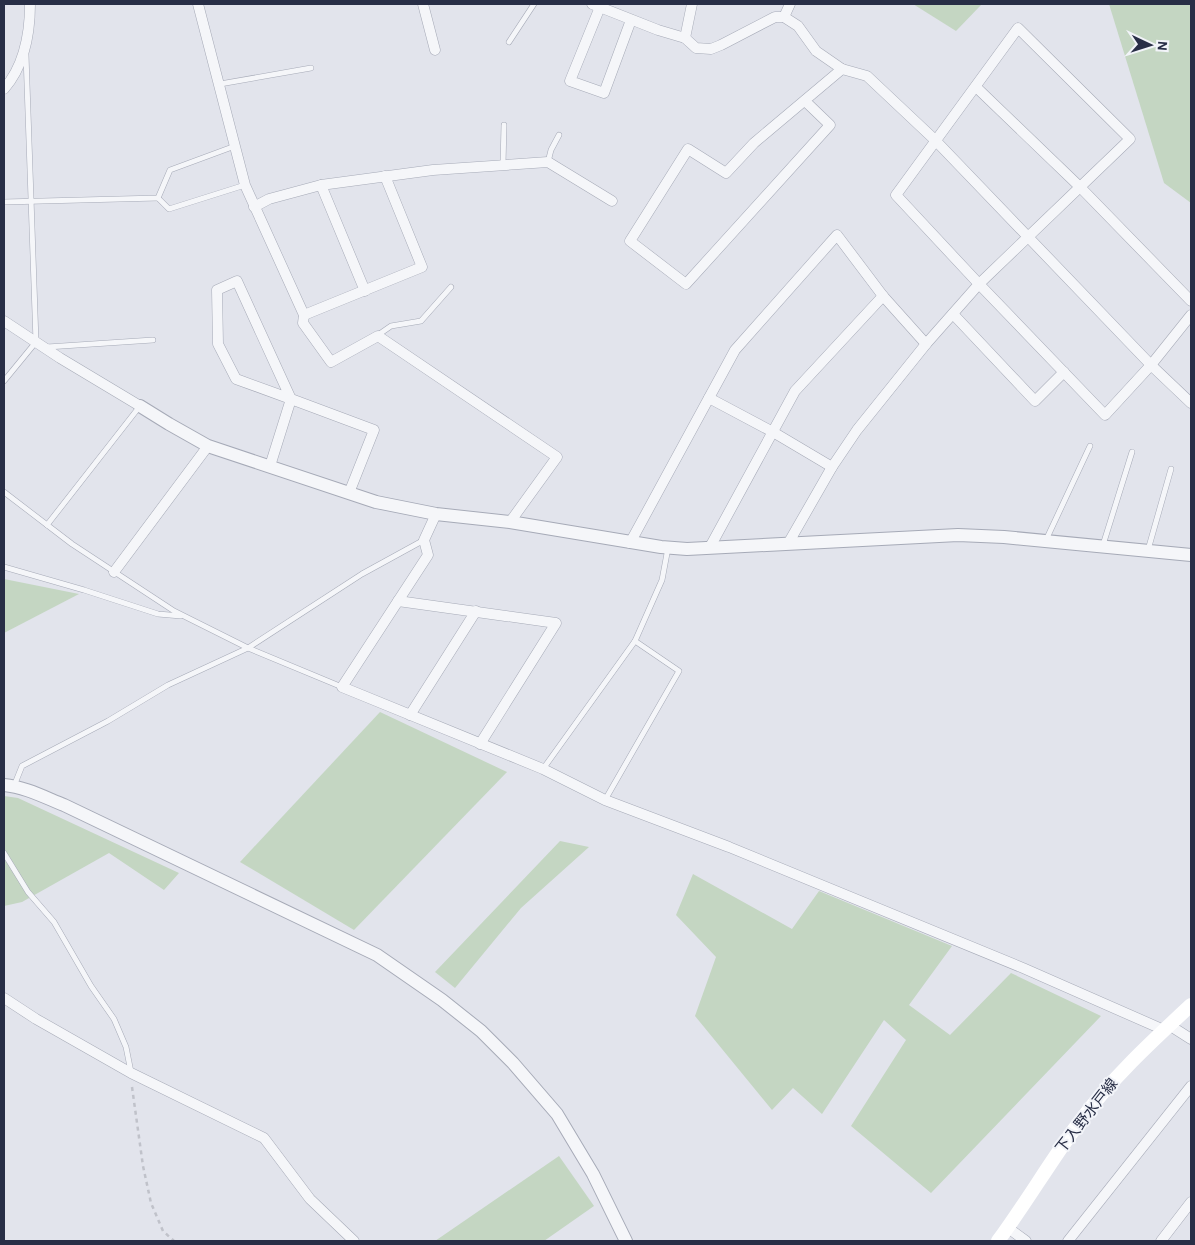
<svg xmlns="http://www.w3.org/2000/svg" width="1195" height="1245" font-family="'Alegreya Sans','Noto Sans JP',sans-serif">
<style>
.green{fill:#c4d6c2}
.lines{fill:none;stroke-linecap:round;stroke-linejoin:round}
.service-casing{stroke:#a6aab7;stroke-width:6}
.minor-casing{stroke:#a6aab7;stroke-width:11}
.tertiary-casing{stroke:#a6aab7;stroke-width:14}
.path{stroke:#c0c2ca;stroke-width:2.5;stroke-dasharray:4 4;stroke-linecap:butt}
.service{stroke:#f5f6f9;stroke-width:5}
.minor{stroke:#f5f6f9;stroke-width:10}
.tertiary{stroke:#f5f6f9;stroke-width:12}
.secondary{stroke:#fff;stroke-width:14}
.labels{text-anchor:middle;dominant-baseline:central;stroke-width:4;stroke-linejoin:round;paint-order:stroke}
.street-label{font-size:15px;fill:#282e46;stroke:#f2f4f9}
</style>
<rect width="100%" height="100%" fill="#e2e4ec"/>
<!-- green -->
<g class="green">
<path d="M 913,4 L 982,4 L 956,31 Z"/>
<path d="M 1109,4 L 1191,4 L 1191,203 L 1164,183 Z"/>
<path d="M 4,579 L 79,594 L 4,633 Z"/>
<path d="M 380,712 L 507,772 L 354,930 L 240,862 Z"/>
<path d="M 4,796 L 18,798 L 179,873 L 164,890 L 109,853 L 22,902 L 4,906 Z"/>
<path d="M 560,841 L 589,847 L 521,908 L 455,988 L 435,972 Z"/>
<path d="M 693,874 L 792,929 L 819,891 L 952,946 L 909,1005 L 950,1035 L 1011,973 L 1101,1016 L 931,1193 L 851,1126 L 906,1040 L 884,1020 L 822,1114 L 793,1088 L 772,1110 L 695,1016 L 716,957 L 676,915 Z"/>
<path d="M 559,1156 L 594,1206 L 544,1241 L 435,1241 Z"/>
</g>
<g class="lines">
<defs>
<g id="service">
<path d="M 509,42 L 534,4"/>
<path d="M 220,84 L 311,68"/>
<path d="M 548,162 L 551,150 L 559,135"/>
<path d="M 503,164 L 504,125"/>
<path d="M 158,198 L 169,209 L 245,185"/>
<path d="M 4,202 L 158,198 L 170,170 L 235,146"/>
<path d="M 378,335 L 391,326 L 421,321 L 451,287"/>
<path d="M 47,347 L 153,340"/>
<path d="M 4,381 L 36,342 L 26,55"/>
<path d="M 4,492 L 72,544 L 174,611 L 248,648 L 342,687"/>
<path d="M 47,525 L 140,406"/>
<path d="M 1046,540 L 1090,446"/>
<path d="M 1103,545 L 1132,452"/>
<path d="M 1148,550 L 1171,469"/>
<path d="M 4,567 L 84,590 L 158,614 L 181,616"/>
<path d="M 543,769 L 635,641 L 662,580 L 668,548"/>
<path d="M 14,786 L 22,766 L 108,721 L 168,685 L 248,648 L 362,574 L 424,540"/>
<path d="M 605,800 L 679,671 L 635,641"/>
<path d="M 4,853 L 28,892 L 54,922 L 91,986 L 114,1019 L 126,1047 L 131,1072"/>
</g>
<g id="minor">
<path d="M 198,4 L 245,185 L 304,315 L 422,267 L 385,176"/>
<path d="M 423,4 L 435,50"/>
<path d="M 592,4 L 658,30 L 685,38 L 696,48 L 711,49 L 721,45 L 775,17 L 784,17 L 798,26 L 816,51 L 842,69 L 867,76 L 935,140 L 1151,365 L 1191,403"/>
<path d="M 600,7 L 570,81 L 604,93 L 631,20"/>
<path d="M 784,17 L 790,4"/>
<path d="M 685,38 L 692,4"/>
<path d="M 976,87 L 1080,187 L 1191,301"/>
<path d="M 4,89 C 24,66 30,34 30,4"/>
<path d="M 805,101 L 830,125 L 686,284 L 630,241 L 688,149 L 726,173 L 754,143 L 842,69"/>
<path d="M 321,185 L 365,291"/>
<path d="M 254,207 L 269,199 L 321,185 L 433,170 L 548,162 L 612,201"/>
<path d="M 237,281 L 291,399 L 236,379 L 218,344 L 217,290 Z"/>
<path d="M 953,314 L 1035,401 L 1064,372"/>
<path d="M 304,315 L 303,323 L 331,362 L 378,336 L 557,457 L 510,522"/>
<path d="M 4,321 L 60,358 L 140,406"/>
<path d="M 709,398 L 773,432 L 832,467"/>
<path d="M 270,466 L 291,399 L 374,430 L 349,493"/>
<path d="M 436,514 L 424,540 L 428,555 L 342,687 L 543,769 L 605,800 L 729,847 L 1023,968 L 1164,1030"/>
<path d="M 789,542 L 832,467 L 857,430 L 926,344 L 979,284 L 1130,139 L 1018,28 L 896,195 L 979,284 L 1105,415 L 1151,365 L 1191,315"/>
<path d="M 630,543 L 735,350 L 837,235 L 883,296 L 926,344"/>
<path d="M 710,547 L 795,391 L 883,296"/>
<path d="M 114,572 L 208,446"/>
<path d="M 398,601 L 556,623 L 480,744"/>
<path d="M 410,715 L 476,611"/>
<path d="M 4,998 L 36,1019 L 131,1073 L 264,1138 L 310,1199 L 354,1241"/>
<path d="M 1169,1025 L 1191,1039"/>
<path d="M 1008,1228 L 1026,1241"/>
<path d="M 1068,1241 L 1191,1086"/>
<path d="M 1161,1241 L 1191,1202"/>
</g>
<g id="tertiary">
<path d="M 140,406 L 169,424 L 208,446 L 376,502 L 436,514 L 510,522 L 661,547 L 687,549 L 958,535 L 1004,537 L 1191,555"/>
<path d="M 4,785 C 25,787 44,797 64,805 L 377,955 L 442,1000 L 481,1031 L 513,1063 L 557,1114 L 593,1174 L 626,1241"/>
</g>
</defs>
<!-- service casing -->
<use href="#service" class="service-casing"/>
<!-- minor casing -->
<use href="#minor" class="minor-casing"/>
<!-- tertiary casing -->
<use href="#tertiary" class="tertiary-casing"/>
<!-- path -->
<path class="path" d="M 132,1087 L 143,1166 L 151,1203 L 163,1231 L 174,1241"/>
<!-- service -->
<use href="#service" class="service"/>
<!-- minor -->
<use href="#minor" class="minor"/>
<!-- tertiary -->
<use href="#tertiary" class="tertiary"/>
<!-- secondary -->
<path class="secondary" d="M 998,1241 C 1026,1203 1050,1162 1078,1124 C 1110,1080 1151,1042 1191,1005"/>
</g>
<g class="labels">
<!-- street labels -->
<g class="street-label">
<text transform="translate(1087 1116) rotate(-52)">下入野水戸線</text>
</g>
</g>
<!-- border -->
<rect width="1195" height="1245" fill="none" stroke="#282e46" stroke-width="10"/>
<!-- north arrow -->
<g transform="translate(1150 45) rotate(94)" stroke="#f2f4f9" stroke-width="4" paint-order="stroke">
<path d="M0-4L9 19L0 12L-9 19Z" fill="#282e46"/>
<text y="-8" font-size="14" font-weight="bold" text-anchor="middle" fill="#282e46">N</text>
</g>
</svg>
